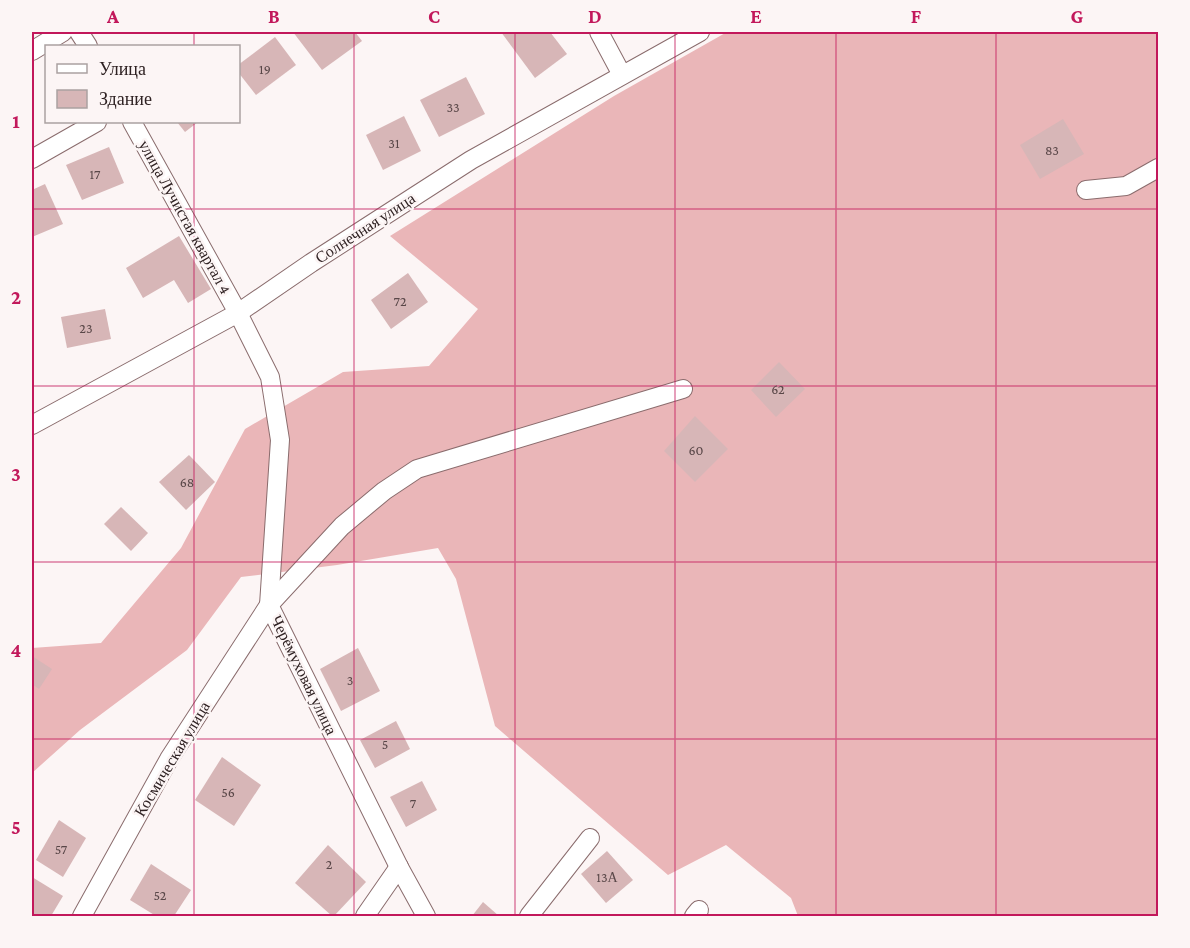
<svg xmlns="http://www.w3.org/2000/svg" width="1190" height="948" font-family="'Crimson Pro',serif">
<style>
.forest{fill:#eab6b8}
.building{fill:#d7b6b7}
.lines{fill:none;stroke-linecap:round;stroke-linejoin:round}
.minor-casing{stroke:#8a6c6d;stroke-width:20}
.minor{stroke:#fff;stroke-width:18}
.grid{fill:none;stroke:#c2185b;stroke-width:1.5;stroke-opacity:0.55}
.labels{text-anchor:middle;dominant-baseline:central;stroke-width:5;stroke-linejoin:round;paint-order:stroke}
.number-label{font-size:14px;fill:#594748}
.street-label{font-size:16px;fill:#2f2223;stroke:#fcf5f5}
.neatline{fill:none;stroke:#c2185b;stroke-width:2}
.grid-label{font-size:20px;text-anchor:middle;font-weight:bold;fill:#c2185b}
</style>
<rect width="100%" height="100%" fill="#fcf5f5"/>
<!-- forest -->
<path class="forest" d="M 727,32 L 1155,32 L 1158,34 L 1158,916 L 798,916 L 791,898 L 726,845 L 668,875 L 495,726 L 456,579 L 438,548 L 337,565 L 241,577 L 187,650 L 80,730 L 32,773 L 32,648 L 101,643 L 181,548 L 245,429 L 343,372 L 429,366 L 478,309 L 390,236 L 614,96 Z"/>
<!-- building -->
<g class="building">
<path d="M 293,32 L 355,32 L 362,41 L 322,70 Z"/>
<path d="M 501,32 L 550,32 L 567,54 L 535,78 Z"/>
<path d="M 275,37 L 296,65 L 256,95 L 238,72 L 238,65 Z"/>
<path d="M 466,77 L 485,114 L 439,137 L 420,100 Z"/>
<path d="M 404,116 L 421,151 L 383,170 L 366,135 Z"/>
<path d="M 1063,119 L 1084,154 L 1040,179 L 1020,145 Z"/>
<path d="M 177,122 L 198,122 L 185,132 Z"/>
<path d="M 109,147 L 124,183 L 82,200 L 66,165 Z"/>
<path d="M 45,184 L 63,224 L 32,237 L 32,190 Z"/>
<path d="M 179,236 L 211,289 L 188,303 L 174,280 L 143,298 L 126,268 Z"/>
<path d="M 408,273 L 428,302 L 391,329 L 371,300 Z"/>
<path d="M 105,309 L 111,339 L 67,348 L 61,317 Z"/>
<path d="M 779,362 L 805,389 L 776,417 L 751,390 Z"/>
<path d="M 695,416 L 728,449 L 695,482 L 664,451 Z"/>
<path d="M 189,455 L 215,482 L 186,510 L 159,482 Z"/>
<path d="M 121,507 L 148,533 L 131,551 L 104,524 Z"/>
<path d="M 358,648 L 380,691 L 341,711 L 320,669 Z"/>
<path d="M 32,656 L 52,669 L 39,689 L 32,684 Z"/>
<path d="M 396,721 L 410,749 L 375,768 L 360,740 Z"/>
<path d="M 222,757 L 261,785 L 234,826 L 195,800 Z"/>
<path d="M 422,781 L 437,810 L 406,827 L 390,797 Z"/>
<path d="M 59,820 L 86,838 L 63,877 L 36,860 Z"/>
<path d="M 328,845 L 366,882 L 334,916 L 332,916 L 295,883 Z"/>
<path d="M 607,851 L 633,880 L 606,903 L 581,874 Z"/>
<path d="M 151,864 L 191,890 L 174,916 L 156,916 L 130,900 Z"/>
<path d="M 32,877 L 63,896 L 51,916 L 32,916 Z"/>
<path d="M 483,902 L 499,916 L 472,916 Z"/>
</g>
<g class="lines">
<defs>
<g id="minor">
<path d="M 79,32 L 88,46"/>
<path d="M 599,32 L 622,75"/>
<path d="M 32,51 L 63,32"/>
<path d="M 132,122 L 238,313 L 270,377 L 280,440 L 269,605 L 399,867 L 426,916"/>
<path d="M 32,159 L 97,122"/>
<path d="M 1086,190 L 1126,186 L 1158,168"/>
<path d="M 32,425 L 238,313 L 311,263 L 471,160 L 700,32"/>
<path d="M 82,916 L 169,759 L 269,605 L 342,526 L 384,491 L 417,469 L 683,389"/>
<path d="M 365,916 L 399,867"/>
<path d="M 529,916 L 590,838"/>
<path d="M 694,916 L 699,910"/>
</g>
</defs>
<!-- minor casing -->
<use href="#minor" class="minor-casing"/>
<!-- minor -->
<use href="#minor" class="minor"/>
</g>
<!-- grid -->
<path class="grid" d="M 194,32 L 194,46M 354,32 L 354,916M 515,32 L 515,916M 675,32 L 675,916M 836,32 L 836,916M 996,32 L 996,916M 194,122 L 194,916M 32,209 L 1158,209M 32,386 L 1158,386M 32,562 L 1158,562M 32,739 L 1158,739"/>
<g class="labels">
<!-- number labels -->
<g class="number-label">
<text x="265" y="69">19</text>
<text x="453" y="107">33</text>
<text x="394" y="143">31</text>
<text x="1052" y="150">83</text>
<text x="95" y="174">17</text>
<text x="400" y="301">72</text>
<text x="86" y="328">23</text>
<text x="778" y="389">62</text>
<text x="696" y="450">60</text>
<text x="187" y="482">68</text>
<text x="350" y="680">3</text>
<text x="385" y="744">5</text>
<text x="228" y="792">56</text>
<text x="413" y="803">7</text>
<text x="61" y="849">57</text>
<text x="329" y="864">2</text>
<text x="607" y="877">13А</text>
<text x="160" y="895">52</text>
</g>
<!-- street labels -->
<g class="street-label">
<text transform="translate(185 217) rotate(61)">улица Лучистая квартал 4</text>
<text transform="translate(365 228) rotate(-33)">Солнечная улица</text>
<text transform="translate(304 675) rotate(64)">Черёмуховая улица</text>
<text transform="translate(172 759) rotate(-59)">Космическая улица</text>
</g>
</g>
<!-- border -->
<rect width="1190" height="948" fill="none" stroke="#fcf5f5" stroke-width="66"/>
<!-- legend -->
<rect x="45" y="45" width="195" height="78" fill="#fcf5f5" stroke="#aaa1a1" stroke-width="1.5"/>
<rect x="57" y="64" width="30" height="9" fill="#ffffff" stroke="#aaa1a1" stroke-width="1.5"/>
<text x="99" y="75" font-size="18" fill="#2f2223">Улица</text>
<rect x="57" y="90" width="30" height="18" fill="#d7b6b7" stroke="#aaa1a1" stroke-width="1.5"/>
<text x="99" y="105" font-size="18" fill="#2f2223">Здание</text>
<rect x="33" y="33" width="1124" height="882" class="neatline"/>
<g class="grid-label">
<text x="113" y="23">A</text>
<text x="274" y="23">B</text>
<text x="434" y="23">C</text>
<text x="595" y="23">D</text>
<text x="756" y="23">E</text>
<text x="916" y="23">F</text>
<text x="1077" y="23">G</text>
<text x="16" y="128">1</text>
<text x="16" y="304">2</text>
<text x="16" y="481">3</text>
<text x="16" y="657">4</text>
<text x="16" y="834">5</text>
</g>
</svg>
